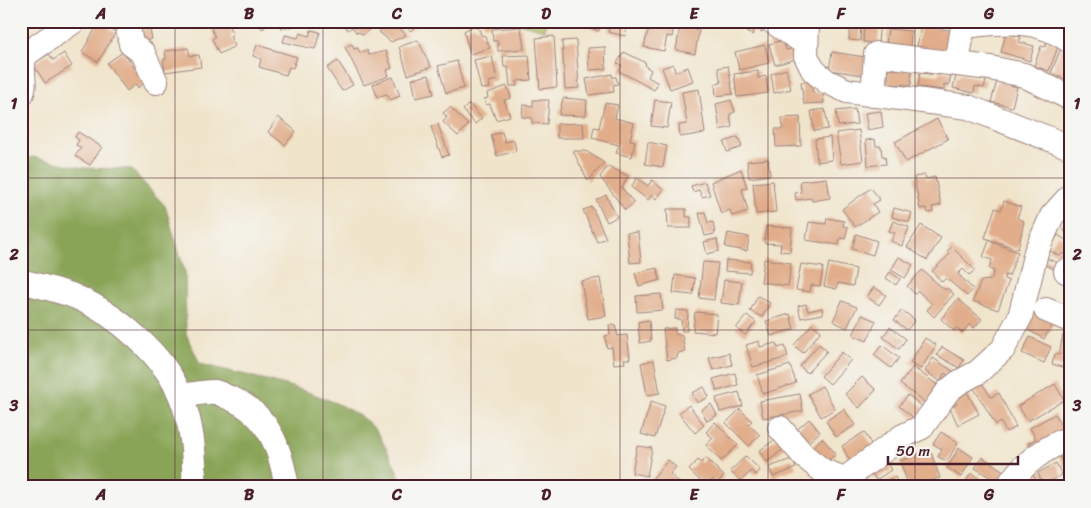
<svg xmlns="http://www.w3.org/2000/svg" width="1091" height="508" font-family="Sriracha,sans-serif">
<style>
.green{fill:#acbd60;stroke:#7b6e46}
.forest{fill:#89a456;stroke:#6a6240}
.building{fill:#e1ad8b}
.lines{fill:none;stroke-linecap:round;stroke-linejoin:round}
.minor-casing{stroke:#9d827b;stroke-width:26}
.minor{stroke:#fff;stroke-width:24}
.grid{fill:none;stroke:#4a1f2b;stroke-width:1;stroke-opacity:0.55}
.neatline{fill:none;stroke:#4a1f2b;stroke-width:2}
.grid-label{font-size:16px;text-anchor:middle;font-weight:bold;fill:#4a1f2b}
</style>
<rect width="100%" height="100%" fill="#f6f6f2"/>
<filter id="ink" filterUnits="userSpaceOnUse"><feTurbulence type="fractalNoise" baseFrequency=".02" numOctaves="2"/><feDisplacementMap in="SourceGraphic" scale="10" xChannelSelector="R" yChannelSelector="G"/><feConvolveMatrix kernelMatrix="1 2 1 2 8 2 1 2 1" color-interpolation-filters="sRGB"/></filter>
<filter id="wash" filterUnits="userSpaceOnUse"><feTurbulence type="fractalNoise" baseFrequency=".0096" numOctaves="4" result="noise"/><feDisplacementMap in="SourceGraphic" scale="20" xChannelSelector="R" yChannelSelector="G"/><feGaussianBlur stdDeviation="1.12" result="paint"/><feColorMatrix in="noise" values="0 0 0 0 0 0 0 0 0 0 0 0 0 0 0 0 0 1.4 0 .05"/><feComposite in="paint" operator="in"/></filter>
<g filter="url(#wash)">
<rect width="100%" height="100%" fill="#f0e4cb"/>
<!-- green -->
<path class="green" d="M 511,21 L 546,21 L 545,30 Z"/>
<!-- forest -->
<path class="forest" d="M 32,157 L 83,168 L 131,169 L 165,206 L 185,272 L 186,334 L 200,364 C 251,377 328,390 369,423 C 379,431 400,474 403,487 L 21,487 L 21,162 Z"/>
<g id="blocks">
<!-- building -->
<g class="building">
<path d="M 134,21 L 148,21 L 152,39 L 140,43 Z"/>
<path d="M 226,21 L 233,34 L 230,36 L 235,46 L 219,54 L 212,39 L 215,37 L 211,28 Z"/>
<path d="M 253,21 L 269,21 L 263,29 Z"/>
<path d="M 280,21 L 296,21 L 297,25 L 282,29 Z"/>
<path d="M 341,21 L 356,21 L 360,26 L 364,22 L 370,29 L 363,35 L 359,32 L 357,33 L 352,27 L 348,30 Z"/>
<path d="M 390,21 L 393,21 L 406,35 L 391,42 L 379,32 Z"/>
<path d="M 401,21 L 419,21 L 420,23 L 410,31 Z"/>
<path d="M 483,21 L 498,21 L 484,26 Z"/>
<path d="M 579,21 L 603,21 L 599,31 L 578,23 Z"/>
<path d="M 611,21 L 628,21 L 625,36 L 608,32 Z"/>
<path d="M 662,21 L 675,21 L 672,37 L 667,36 L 664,51 L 644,47 L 650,23 L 661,26 Z"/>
<path d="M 751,21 L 759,21 L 766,25 L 762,32 L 755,28 L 752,35 L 746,32 Z"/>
<path d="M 850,21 L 861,21 L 860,41 L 849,40 Z"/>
<path d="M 864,21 L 880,21 L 878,43 L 863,42 Z"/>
<path d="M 1049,21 L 1070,21 L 1070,27 Z"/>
<path d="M 99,22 L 116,32 L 98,62 L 82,52 Z"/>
<path d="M 473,26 L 479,29 L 481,35 L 485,36 L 490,48 L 470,54 L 464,31 Z"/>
<path d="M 680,26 L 699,30 L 695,54 L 676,50 Z"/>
<path d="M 921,26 L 955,31 L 952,52 L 917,47 Z"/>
<path d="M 521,27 L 524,49 L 498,51 L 498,41 L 493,41 L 492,29 Z"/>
<path d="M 888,29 L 911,31 L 910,48 L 886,45 Z"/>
<path d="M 311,30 L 320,32 L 315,49 L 283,42 L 285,35 L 298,38 L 300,33 L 309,36 Z"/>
<path d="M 1006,33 L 1021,37 L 1019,42 L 1034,46 L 1030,61 L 1001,52 Z"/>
<path d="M 554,36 L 557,87 L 540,89 L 536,38 Z"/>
<path d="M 418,40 L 431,67 L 408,75 L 399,47 Z"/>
<path d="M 576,40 L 579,88 L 565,89 L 562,41 Z"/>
<path d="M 783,40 L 786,50 L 794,48 L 796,59 L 775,65 L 769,44 Z"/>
<path d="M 1048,40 L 1059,44 L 1049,71 L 1034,66 L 1041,46 L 1045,47 Z"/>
<path d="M 352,44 L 354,49 L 358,48 L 360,53 L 367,50 L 369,55 L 386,51 L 392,68 L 387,70 L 389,76 L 364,85 L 345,47 Z"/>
<path d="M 257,45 L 297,57 L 293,68 L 289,67 L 286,75 L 259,67 L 261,59 L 253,56 Z"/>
<path d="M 765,45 L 769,63 L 739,70 L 735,52 Z"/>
<path d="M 605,47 L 606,69 L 589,70 L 588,48 Z"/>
<path d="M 188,48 L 190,56 L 199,55 L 201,67 L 165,72 L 163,60 L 166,59 L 165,51 Z"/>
<path d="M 1061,48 L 1070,52 L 1067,60 L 1070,61 L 1070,73 L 1067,80 L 1051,73 Z"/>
<path d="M 123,52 L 145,82 L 138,88 L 136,84 L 127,91 L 107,63 Z"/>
<path d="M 624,52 L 646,63 L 645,66 L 651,70 L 648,77 L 658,83 L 654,90 L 619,71 L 622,65 L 617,63 Z"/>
<path d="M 832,52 L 865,57 L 863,75 L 829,70 Z"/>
<path d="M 64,53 L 72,66 L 45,83 L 33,64 L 49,54 L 53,60 Z"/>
<path d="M 529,55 L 531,80 L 517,81 L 517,86 L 510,86 L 508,67 L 504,67 L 503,56 Z"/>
<path d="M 492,56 L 497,80 L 489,82 L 490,88 L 481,89 L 474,60 Z"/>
<path d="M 338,61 L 353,85 L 342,91 L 327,68 Z"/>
<path d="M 457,61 L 464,88 L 446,93 L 438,66 Z"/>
<path d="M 673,64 L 675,72 L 688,67 L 693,81 L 670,89 L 662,68 Z"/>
<path d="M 728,66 L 733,94 L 716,96 L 715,84 L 721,83 L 718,68 Z"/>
<path d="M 786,69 L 791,89 L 774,93 L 771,74 Z"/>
<path d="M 889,69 L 912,70 L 911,85 L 888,84 Z"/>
<path d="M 758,71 L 758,78 L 766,76 L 768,93 L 737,97 L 734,74 Z"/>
<path d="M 940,71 L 951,73 L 949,85 L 944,84 L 944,90 L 918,87 L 920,73 L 939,75 Z"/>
<path d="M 612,74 L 612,77 L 616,77 L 618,84 L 613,85 L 614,92 L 589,95 L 586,79 Z"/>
<path d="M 960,74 L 986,80 L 984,88 L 975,86 L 974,93 L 953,88 L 956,76 L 959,77 Z"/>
<path d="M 429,75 L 434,94 L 416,98 L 412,79 Z"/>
<path d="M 393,77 L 400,96 L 390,100 L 387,94 L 377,97 L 373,84 Z"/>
<path d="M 810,81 L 813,93 L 823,92 L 824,103 L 804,104 L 801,82 Z"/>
<path d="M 997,81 L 1017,87 L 1012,107 L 991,102 Z"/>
<path d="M 507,86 L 511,98 L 504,100 L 510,116 L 496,120 L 490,104 L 486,105 L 484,99 L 488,98 L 487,93 Z"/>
<path d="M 699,89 L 705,133 L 680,137 L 679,125 L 687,124 L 682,92 Z"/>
<path d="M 563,98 L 587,100 L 586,116 L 559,115 Z"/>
<path d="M 533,100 L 549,100 L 547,124 L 532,123 L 532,118 L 522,117 L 523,105 L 533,106 Z"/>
<path d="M 655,100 L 671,102 L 667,128 L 651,126 Z"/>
<path d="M 731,100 L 735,112 L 730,114 L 732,127 L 720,130 L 716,104 Z"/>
<path d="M 605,103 L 618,105 L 615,118 L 634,123 L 630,140 L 635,141 L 632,157 L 616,153 L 619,145 L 592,138 L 594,127 L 599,128 Z"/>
<path d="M 469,104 L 482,118 L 475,124 L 463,110 Z"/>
<path d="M 450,107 L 468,125 L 458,136 L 443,122 L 447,117 L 443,113 Z"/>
<path d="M 825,109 L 828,129 L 814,131 L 811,111 Z"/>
<path d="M 855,109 L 857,124 L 838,126 L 836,111 Z"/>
<path d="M 881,111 L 883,127 L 868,130 L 865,113 Z"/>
<path d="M 278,117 L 296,131 L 285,145 L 268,132 Z"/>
<path d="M 800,117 L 801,146 L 776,147 L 775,129 L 783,129 L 782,118 Z"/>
<path d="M 937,119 L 948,139 L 906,162 L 895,142 Z"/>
<path d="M 583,123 L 584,138 L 557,138 L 557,124 Z"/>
<path d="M 438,124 L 449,155 L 442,157 L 431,127 Z"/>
<path d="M 859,130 L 863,161 L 841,164 L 836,133 Z"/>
<path d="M 78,132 L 102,147 L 90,165 L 75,156 L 81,148 L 76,145 L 79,140 L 75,137 Z"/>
<path d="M 502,132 L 505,142 L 514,140 L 516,151 L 497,156 L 491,135 Z"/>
<path d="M 738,137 L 742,147 L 727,152 L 724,142 Z"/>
<path d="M 830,137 L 832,160 L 817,162 L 815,139 Z"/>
<path d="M 875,139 L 876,146 L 881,146 L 882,156 L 885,156 L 886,164 L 868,166 L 866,140 Z"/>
<path d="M 648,142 L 667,146 L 663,167 L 645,164 Z"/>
<path d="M 573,151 L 586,151 L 604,163 L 588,181 Z"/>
<path d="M 768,159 L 770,175 L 749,178 L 747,161 Z"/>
<path d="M 608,166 L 628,176 L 622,188 L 634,203 L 625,210 L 600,177 Z"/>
<path d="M 741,169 L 747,188 L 742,189 L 748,211 L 732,216 L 730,210 L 721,214 L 711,182 Z"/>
<path d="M 925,175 L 926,179 L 935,177 L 941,205 L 932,207 L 933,212 L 928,213 L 926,208 L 920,209 L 914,177 Z"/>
<path d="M 637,178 L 648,186 L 652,180 L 663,190 L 656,199 L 652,195 L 648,200 L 631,187 Z"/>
<path d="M 827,178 L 830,198 L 812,201 L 811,198 L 796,200 L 795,193 L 801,192 L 800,181 Z"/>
<path d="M 773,181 L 776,212 L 756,214 L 753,183 Z"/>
<path d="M 705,182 L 710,195 L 702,197 L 699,190 L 693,192 L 691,186 Z"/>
<path d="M 871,188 L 880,200 L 873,204 L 878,212 L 855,227 L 842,209 Z"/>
<path d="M 606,195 L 617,217 L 607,222 L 596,200 Z"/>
<path d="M 1004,201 L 1021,207 L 1017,218 L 1024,221 L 1018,249 L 985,238 L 995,208 L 1001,210 Z"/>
<path d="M 592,207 L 606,238 L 597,242 L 583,210 Z"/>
<path d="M 894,208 L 912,213 L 909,222 L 892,217 Z"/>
<path d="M 667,209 L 686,209 L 686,217 L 691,217 L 691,228 L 668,228 Z"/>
<path d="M 705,212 L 708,223 L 713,222 L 715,234 L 705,236 L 699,213 Z"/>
<path d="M 827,218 L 844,221 L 843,226 L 848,227 L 845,239 L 840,238 L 839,245 L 806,240 L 809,222 L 826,224 Z"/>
<path d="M 893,221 L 909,227 L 902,246 L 891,241 L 895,233 L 889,231 Z"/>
<path d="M 1070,224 L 1070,237 L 1063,230 Z"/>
<path d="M 921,225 L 941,238 L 927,260 L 907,247 Z"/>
<path d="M 766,226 L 792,228 L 790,252 L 780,251 L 781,244 L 764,243 Z"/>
<path d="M 638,232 L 641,262 L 630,263 L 627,233 Z"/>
<path d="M 728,233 L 749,237 L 747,251 L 725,247 Z"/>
<path d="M 856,234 L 877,241 L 873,255 L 852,249 Z"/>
<path d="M 1058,235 L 1070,243 L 1070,258 L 1063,253 L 1060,256 L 1048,250 Z"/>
<path d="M 717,239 L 719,251 L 707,254 L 704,242 Z"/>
<path d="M 989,241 L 1018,252 L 1009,276 L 1005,275 L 1004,279 L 1009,281 L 998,310 L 973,301 L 981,281 L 991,280 L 994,271 L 989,269 L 992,260 L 983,257 Z"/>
<path d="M 952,247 L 975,270 L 969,275 L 963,269 L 958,274 L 973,289 L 967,296 L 946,278 L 942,282 L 932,271 L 950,254 L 947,251 Z"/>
<path d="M 899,257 L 913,265 L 905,278 L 891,270 Z"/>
<path d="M 1046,258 L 1061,264 L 1058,271 L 1044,264 Z"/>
<path d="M 764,259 L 791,263 L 788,286 L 761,282 Z"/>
<path d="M 726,260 L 751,262 L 750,273 L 725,271 Z"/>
<path d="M 703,262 L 718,263 L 714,300 L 699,298 Z"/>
<path d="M 829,263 L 856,269 L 853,286 L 838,283 L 836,289 L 824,286 Z"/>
<path d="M 801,264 L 823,267 L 820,286 L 811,285 L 810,292 L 796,290 Z"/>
<path d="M 657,268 L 660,280 L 639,286 L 635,273 Z"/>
<path d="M 922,270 L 945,290 L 947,288 L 954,294 L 934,317 L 927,310 L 932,304 L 918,291 L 915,294 L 907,286 Z"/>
<path d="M 890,272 L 900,279 L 896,285 L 886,278 Z"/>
<path d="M 675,275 L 695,278 L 693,295 L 673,293 Z"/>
<path d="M 600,278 L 606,316 L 588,319 L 581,281 Z"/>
<path d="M 724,280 L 742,282 L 739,305 L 721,303 Z"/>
<path d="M 874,287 L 886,295 L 879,305 L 867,297 Z"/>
<path d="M 661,294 L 663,310 L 637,312 L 636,296 Z"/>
<path d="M 758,296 L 770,303 L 762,317 L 750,311 Z"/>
<path d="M 958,299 L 982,319 L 974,328 L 970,324 L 962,333 L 956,328 L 954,331 L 941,319 Z"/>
<path d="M 842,301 L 857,307 L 847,328 L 833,321 Z"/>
<path d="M 806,304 L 808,311 L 822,308 L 823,314 L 801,318 L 798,306 Z"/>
<path d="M 676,310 L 688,311 L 687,331 L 682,331 L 681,319 L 675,319 Z"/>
<path d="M 902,310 L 915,320 L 907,330 L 894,320 Z"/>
<path d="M 1034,311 L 1054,323 L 1044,339 L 1025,328 Z"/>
<path d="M 695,312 L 717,314 L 715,333 L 693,331 Z"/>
<path d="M 790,314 L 794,329 L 771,336 L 766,321 Z"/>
<path d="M 747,315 L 756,322 L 745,335 L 736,328 Z"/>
<path d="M 862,315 L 876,321 L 867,341 L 853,335 Z"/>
<path d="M 649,320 L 651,341 L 640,343 L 638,322 Z"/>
<path d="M 812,324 L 821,331 L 803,353 L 794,345 Z"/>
<path d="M 609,325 L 615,325 L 618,336 L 627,335 L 630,359 L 624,359 L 625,363 L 614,364 L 612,347 L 607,348 L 605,336 L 610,335 Z"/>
<path d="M 890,327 L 906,339 L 899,349 L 883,337 Z"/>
<path d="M 675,328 L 675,334 L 682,335 L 685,351 L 678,353 L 677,358 L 667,360 L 663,329 Z"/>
<path d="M 1063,335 L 1070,336 L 1068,369 L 1052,364 L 1055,354 L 1059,355 Z"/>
<path d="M 1030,337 L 1051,347 L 1044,363 L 1022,353 Z"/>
<path d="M 925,338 L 936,345 L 921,369 L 910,363 Z"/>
<path d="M 759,341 L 760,347 L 776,343 L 778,348 L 785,346 L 788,357 L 753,367 L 746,345 Z"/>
<path d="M 819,344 L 827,351 L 807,373 L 800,366 Z"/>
<path d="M 882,345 L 899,358 L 891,368 L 874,355 Z"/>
<path d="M 942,347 L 964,360 L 959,368 L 937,355 Z"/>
<path d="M 842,352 L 851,360 L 830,384 L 821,376 Z"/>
<path d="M 729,353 L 732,365 L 713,370 L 709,358 Z"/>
<path d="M 933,358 L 954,372 L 950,377 L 945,373 L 940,381 L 925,371 Z"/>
<path d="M 654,360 L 660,393 L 647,395 L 641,363 Z"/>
<path d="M 790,365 L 796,383 L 763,394 L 757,375 Z"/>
<path d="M 913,367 L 940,387 L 927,404 L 900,384 Z"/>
<path d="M 735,373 L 738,385 L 717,391 L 713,379 Z"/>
<path d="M 862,377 L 876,390 L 859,408 L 845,394 Z"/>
<path d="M 980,380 L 991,397 L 999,393 L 1016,427 L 1006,432 L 1001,422 L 996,425 L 972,385 Z"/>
<path d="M 1055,384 L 1064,400 L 1028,421 L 1018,406 Z"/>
<path d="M 822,386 L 835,409 L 821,417 L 808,394 Z"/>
<path d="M 704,387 L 709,397 L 697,403 L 692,393 Z"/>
<path d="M 739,392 L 743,406 L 720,412 L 716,398 Z"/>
<path d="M 967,392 L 979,414 L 958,425 L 950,408 L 957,404 L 952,398 Z"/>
<path d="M 800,394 L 803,411 L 763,418 L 760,401 Z"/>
<path d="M 908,395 L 924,408 L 915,419 L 899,406 Z"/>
<path d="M 651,401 L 665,406 L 655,438 L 641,434 Z"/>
<path d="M 711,404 L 717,415 L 707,421 L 701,410 Z"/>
<path d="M 689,405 L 704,425 L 695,433 L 679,413 Z"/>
<path d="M 740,409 L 752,421 L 748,424 L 760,435 L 749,446 L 726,423 Z"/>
<path d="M 844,409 L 855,425 L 836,437 L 826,421 Z"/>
<path d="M 1055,414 L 1065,433 L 1032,450 L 1028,443 L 1036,439 L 1030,428 Z"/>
<path d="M 809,419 L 820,432 L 805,445 L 794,432 Z"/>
<path d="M 715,422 L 738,445 L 721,461 L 706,445 L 713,438 L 706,432 Z"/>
<path d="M 864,432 L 873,447 L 850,461 L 842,446 Z"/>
<path d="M 941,432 L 958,443 L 947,461 L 938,457 L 942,449 L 933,444 Z"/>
<path d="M 777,438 L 785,448 L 767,462 L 759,451 Z"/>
<path d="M 822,438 L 836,454 L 823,465 L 810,449 Z"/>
<path d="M 637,446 L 652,448 L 647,476 L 632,473 Z"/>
<path d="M 959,448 L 973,457 L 961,477 L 947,468 Z"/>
<path d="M 1070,449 L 1070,471 L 1068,472 L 1058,454 Z"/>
<path d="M 930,450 L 940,478 L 909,487 L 900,461 Z"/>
<path d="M 746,456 L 760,470 L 756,475 L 751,471 L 741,481 L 730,471 Z"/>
<path d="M 982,457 L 1007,473 L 1001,484 L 975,468 Z"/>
<path d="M 706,458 L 724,476 L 717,483 L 713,479 L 706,486 L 689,470 L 698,460 L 701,463 Z"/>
<path d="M 792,459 L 796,468 L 773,477 L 769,467 Z"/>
<path d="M 668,460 L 676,467 L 670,474 L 684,487 L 659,487 L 651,480 Z"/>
<path d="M 886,461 L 891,470 L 876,480 L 870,470 Z"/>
<path d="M 1056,463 L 1062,475 L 1043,485 L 1038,473 Z"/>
<path d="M 1026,472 L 1035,477 L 1029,487 L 1018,487 Z"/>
<path d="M 971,473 L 993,487 L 970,487 L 965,483 Z"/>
<path d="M 895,477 L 900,487 L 877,487 L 877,485 Z"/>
<path d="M 1063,481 L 1066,487 L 1053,487 Z"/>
</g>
</g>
</g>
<g filter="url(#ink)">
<use href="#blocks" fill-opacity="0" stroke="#9d827b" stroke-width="1"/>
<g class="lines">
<defs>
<g id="minor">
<path d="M 127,21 L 131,44 L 143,53 L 156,82"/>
<path d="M 772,21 L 806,44"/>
<path d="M 807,21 L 806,56 L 813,70 L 826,81 L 847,91 L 968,107 L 1070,147"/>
<path d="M 957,64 L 963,26 C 1003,22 1035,16 1070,41"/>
<path d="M 21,95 C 28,82 18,67 26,54 L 74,21"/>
<path d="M 873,95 L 876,54 L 990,68 L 1024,75 L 1070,98"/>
<path d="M 1066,271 L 1070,273"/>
<path d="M 21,281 C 39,286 59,290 76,297 C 116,314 165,356 181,397 C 192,424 195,458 194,487"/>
<path d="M 1046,310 L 1070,320"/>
<path d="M 181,396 C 191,395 205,391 215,392 C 220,393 225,396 230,398 C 269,414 280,448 287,487"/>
<path d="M 780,428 L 804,456 L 823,471 L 845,479 L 903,436 L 922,427 L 948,391 L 958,383 L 978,372 L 1003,349 L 1020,317 L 1036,252 L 1052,216 L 1070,196"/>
<path d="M 1008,487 C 1020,465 1046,447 1070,438"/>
</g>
</defs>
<!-- minor casing -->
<use href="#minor" class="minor-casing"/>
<!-- minor -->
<use href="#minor" class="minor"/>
</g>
</g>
<!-- grid -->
<path class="grid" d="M 175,21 L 175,487M 323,21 L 323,487M 471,21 L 471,487M 620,21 L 620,487M 768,21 L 768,487M 915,21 L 915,487M 21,178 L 1070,178M 21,330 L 1070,330"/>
<!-- margin -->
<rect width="1091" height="508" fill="none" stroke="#f6f6f2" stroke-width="55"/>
<!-- scale -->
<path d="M888 456v8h130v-8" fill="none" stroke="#4a1f2b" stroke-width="2.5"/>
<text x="896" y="456" font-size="15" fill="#4a1f2b" stroke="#f6f6f2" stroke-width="4" paint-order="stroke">50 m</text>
<rect x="28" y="28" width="1036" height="452" class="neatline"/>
<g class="grid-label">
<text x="101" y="19">A</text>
<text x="249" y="19">B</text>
<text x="397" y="19">C</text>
<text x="546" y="19">D</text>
<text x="694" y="19">E</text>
<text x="841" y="19">F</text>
<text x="989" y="19">G</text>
<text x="14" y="109">1</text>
<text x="1077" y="109">1</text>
<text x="14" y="260">2</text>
<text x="1077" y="260">2</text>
<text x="14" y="411">3</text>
<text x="1077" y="411">3</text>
<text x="101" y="500">A</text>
<text x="249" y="500">B</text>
<text x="397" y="500">C</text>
<text x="546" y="500">D</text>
<text x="694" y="500">E</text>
<text x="841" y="500">F</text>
<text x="989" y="500">G</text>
</g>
</svg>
